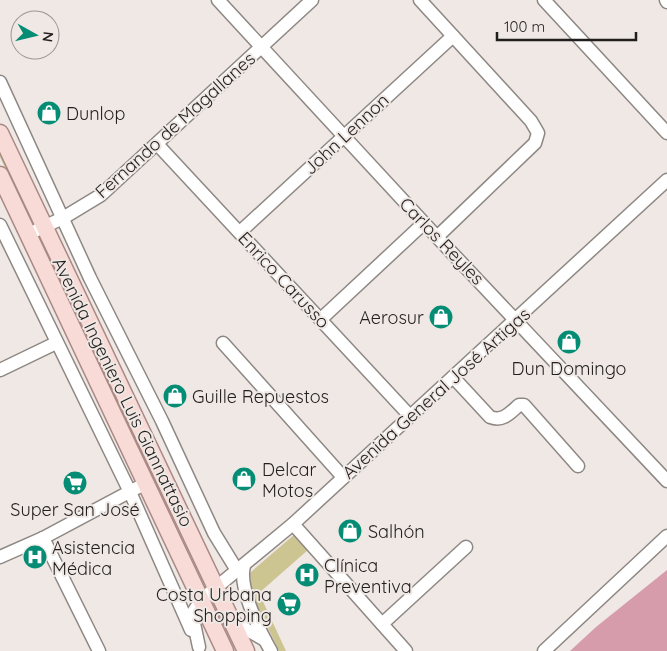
<svg xmlns="http://www.w3.org/2000/svg" width="667" height="651" font-family="Quicksand,sans-serif">
<style>
.green{fill:#ccc491}
.water{fill:#d69cac}
.lines{fill:none;stroke-linecap:round;stroke-linejoin:round}
.minor-casing{stroke:#8e8884;stroke-width:15}
.major-casing{stroke:#aa8985;stroke-width:19}
.minor{stroke:#fff;stroke-width:12}
.major{stroke:#f8dbd7;stroke-width:16}
.labels{text-anchor:middle;dominant-baseline:central;stroke-width:4;stroke-linejoin:round;paint-order:stroke}
.poi-label{font-size:18px;fill:#211e1d;stroke:#efe8e4;text-anchor:start}
.street-label{font-size:18px;fill:#211e1d;stroke:#efe8e4}
</style>
<rect width="100%" height="100%" fill="#efe8e4"/>
<!-- green -->
<g class="green">
<path d="M 0,145 L 34,221 L 29,218 L 0,157 Z"/>
<path d="M 44,243 L 206,577 L 203,579 L 58,285 L 44,249 Z"/>
<path d="M 295,534 L 309,549 L 259,593 L 286,651 L 279,651 L 244,578 Z"/>
</g>
<!-- water -->
<path class="water" d="M 667,570 L 667,651 L 570,651 L 596,627 Z"/>
<g class="lines">
<defs>
<g id="minor">
<path d="M 218,0 L 437,237 L 667,481"/>
<path d="M 420,0 L 531,121 L 538,133 L 535,143 L 437,237"/>
<path d="M 544,0 L 667,133"/>
<path d="M 666,0 L 667,2"/>
<path d="M 0,82 L 90,278 L 162,421 L 214,533 L 238,572"/>
<path d="M 157,144 L 410,416"/>
<path d="M 0,225 L 130,492 L 191,630"/>
<path d="M 37,230 L 63,218 L 101,195 L 312,0"/>
<path d="M 240,232 L 453,36"/>
<path d="M 321,319 L 424,223"/>
<path d="M 223,343 L 343,477"/>
<path d="M 0,370 L 56,343"/>
<path d="M 453,377 L 490,417 C 503,422 510,413 519,405 L 524,405 L 578,466"/>
<path d="M 293,524 L 406,651"/>
<path d="M 43,538 L 99,651"/>
<path d="M 0,557 L 43,538 L 146,483"/>
<path d="M 244,566 C 238,587 260,632 271,651"/>
<path d="M 233,622 L 265,640"/>
<path d="M 382,624 L 466,547"/>
<path d="M 199,647 L 192,614 L 201,600 L 293,524 L 667,180"/>
<path d="M 544,651 L 667,536"/>
</g>
<g id="major">
<path d="M 0,133 L 246,651"/>
<path d="M 0,175 L 225,651"/>
</g>
</defs>
<!-- minor casing -->
<use href="#minor" class="minor-casing"/>
<!-- major casing -->
<use href="#major" class="major-casing"/>
<!-- minor -->
<use href="#minor" class="minor"/>
<!-- major -->
<use href="#major" class="major"/>
</g>
<!-- icons -->
<defs>
<symbol id="shop-disc" viewBox="-11 -11 22 22"><circle r="9.5" fill="#048d74" stroke="#efe8e4"/><path d="M-5-2.5h2.3a2.7 3.5 0 0 1 5.4 0H5L5.5 6h-11ZM-1.5-2.5h3a1.5 2.3 0 0 0-3 0Z" fill="#fff"/></symbol>
<symbol id="supermarket-disc" viewBox="-11 -11 22 22"><circle r="9.5" fill="#048d74" stroke="#efe8e4"/><path d="M-6-5.5h2.5l.6 2H6L4.5 2H-2.5L-4.4-4H-6ZM-1.5 3.2a1.3 1.3 0 1 0 .1 0ZM3 3.2a1.3 1.3 0 1 0 .1 0Z" fill="#fff"/></symbol>
<symbol id="hospital-disc" viewBox="-11 -11 22 22"><circle r="9.5" fill="#048d74" stroke="#efe8e4"/><path d="M-5-5h3v3.5h4V-5h3V5h-3V1.5h-4V5h-3Z" fill="#fff"/></symbol>
</defs>
<g fill-rule="evenodd">
<use href="#shop-disc" x="35" y="99" width="28" height="28"/>
<use href="#shop-disc" x="427" y="303" width="28" height="28"/>
<use href="#shop-disc" x="555" y="328" width="28" height="28"/>
<use href="#shop-disc" x="161" y="382" width="28" height="28"/>
<use href="#shop-disc" x="230" y="465" width="28" height="28"/>
<use href="#supermarket-disc" x="61" y="469" width="28" height="28"/>
<use href="#shop-disc" x="336" y="517" width="28" height="28"/>
<use href="#hospital-disc" x="21" y="543" width="28" height="28"/>
<use href="#hospital-disc" x="293" y="561" width="28" height="28"/>
<use href="#supermarket-disc" x="275" y="590" width="28" height="28"/>
</g>
<g class="labels">
<!-- poi labels -->
<g class="poi-label">
<text x="66" y="113">Dunlop</text>
<text x="424" y="317" text-anchor="end">Aerosur</text>
<text x="569" y="368" text-anchor="middle">Dun Domingo</text>
<text x="192" y="396">Guille Repuestos</text>
<text x="262" y="469">Delcar<tspan x="262" dy="21">Motos</tspan></text>
<text x="75" y="509" text-anchor="middle">Super San José</text>
<text x="368" y="531">Salhón</text>
<text x="52" y="547">Asistencia<tspan x="52" dy="21">Médica</tspan></text>
<text x="324" y="565">Clínica<tspan x="324" dy="21">Preventiva</tspan></text>
<text x="272" y="594" text-anchor="end">Costa Urbana<tspan x="272" dy="21">Shopping</tspan></text>
</g>
<!-- street labels -->
<g class="street-label">
<text transform="translate(175 125) rotate(-42)">Fernando de Magallanes</text>
<text transform="translate(346 134) rotate(-43)">John Lennon</text>
<text transform="translate(442 241) rotate(46)">Carlos Reyles</text>
<text transform="translate(284 280) rotate(47)">Enrico Carusso</text>
<text transform="translate(123 392) rotate(64)">Avenida Ingeniero Luis Giannattasio</text>
<text transform="translate(436 393) rotate(-42)">Avenida General José Artigas</text>
</g>
</g>
<!-- north arrow -->
<g transform="translate(35 35) rotate(98)"><circle r="24" fill="#efe8e4" stroke="#9d9794"/>
<path d="M0-4L9 19L0 12L-9 19Z" fill="#048d74"/>
<text y="-8" font-size="14" font-weight="bold" text-anchor="middle" fill="#211e1d">N</text>
</g>
<!-- scale -->
<path d="M497 32v8h139v-8" fill="none" stroke="#211e1d" stroke-width="2.5"/>
<text x="504" y="32" font-size="15" fill="#211e1d" stroke="#efe8e4" stroke-width="4" paint-order="stroke">100 m</text>
</svg>
